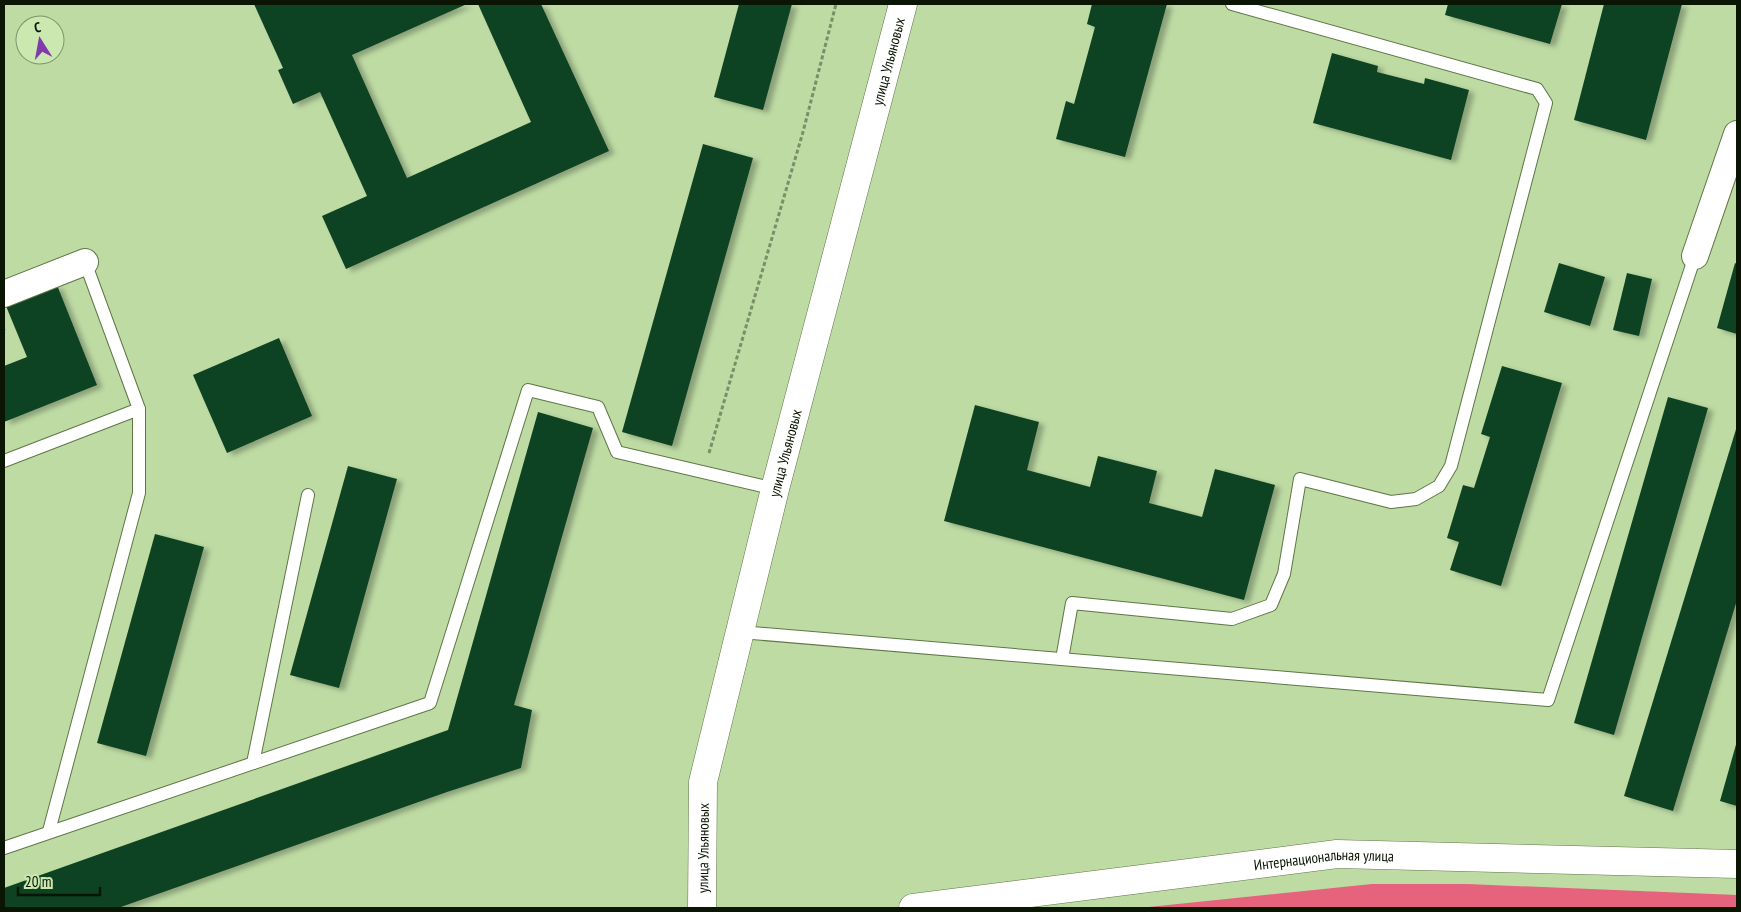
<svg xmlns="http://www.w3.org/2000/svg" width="1741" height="912" font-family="'PT Sans Narrow',sans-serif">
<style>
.forest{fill:#e5637d}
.building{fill:#104321;filter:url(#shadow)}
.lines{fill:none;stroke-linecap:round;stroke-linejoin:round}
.service-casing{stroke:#5e7745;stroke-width:14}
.minor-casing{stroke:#5e7745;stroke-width:28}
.secondary-casing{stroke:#5e7745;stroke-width:29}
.path{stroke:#7a8f67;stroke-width:3;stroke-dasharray:4 2.5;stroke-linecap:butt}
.service{stroke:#fff;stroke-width:12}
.minor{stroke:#fff;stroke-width:26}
.secondary{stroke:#fff;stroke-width:28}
.labels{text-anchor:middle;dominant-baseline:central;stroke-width:5;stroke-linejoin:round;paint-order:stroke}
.street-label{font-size:15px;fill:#0b1503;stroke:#cbe8b1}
</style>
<defs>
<filter id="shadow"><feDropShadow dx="5.5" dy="3" stdDeviation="2.5" flood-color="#0004"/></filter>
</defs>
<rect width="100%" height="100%" fill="#bedba4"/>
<!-- forest -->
<path class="forest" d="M 1372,884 L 1467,884 L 1737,895 L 1737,908 L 1139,908 Z"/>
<!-- building -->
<g class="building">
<path d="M 254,4 L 467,4 L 352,55 L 407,178 L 531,122 L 478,4 L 541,4 L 609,151 L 346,269 L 322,216 L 367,196 L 320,92 L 293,104 L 278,70 L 283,68 Z"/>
<path d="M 739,4 L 792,4 L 763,110 L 714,97 Z"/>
<path d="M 1092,4 L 1167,4 L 1125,157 L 1056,139 L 1066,101 L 1074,104 L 1095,27 L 1087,24 Z"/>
<path d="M 1448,4 L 1562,4 L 1550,44 L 1445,15 Z"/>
<path d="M 1604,4 L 1682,4 L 1646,140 L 1574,120 Z"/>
<path d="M 1332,53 L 1378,66 L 1377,72 L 1424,84 L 1425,78 L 1469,90 L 1451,160 L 1313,123 Z"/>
<path d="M 703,144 L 753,158 L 672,446 L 622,432 Z"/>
<path d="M 1559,263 L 1605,277 L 1590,326 L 1544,312 Z"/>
<path d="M 1735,263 L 1737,264 L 1737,334 L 1717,328 Z"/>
<path d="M 1627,273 L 1652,279 L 1639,336 L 1613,330 Z"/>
<path d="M 57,285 L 97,385 L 4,422 L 4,366 L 27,357 L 6,306 Z"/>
<path d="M 279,338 L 312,416 L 227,453 L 193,375 Z"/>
<path d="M 1502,366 L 1562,383 L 1501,586 L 1450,570 L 1459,542 L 1447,538 L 1463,485 L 1474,488 L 1490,437 L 1481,434 Z"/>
<path d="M 1668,397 L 1708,408 L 1614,735 L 1574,723 Z"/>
<path d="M 975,405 L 1039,422 L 1027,470 L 1090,487 L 1098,456 L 1157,471 L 1149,503 L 1202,517 L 1215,469 L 1275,485 L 1244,600 L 944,521 Z"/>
<path d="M 538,412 L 593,428 L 514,705 L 532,710 L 521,768 L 447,792 L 118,908 L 4,908 L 4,888 L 448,730 Z"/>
<path d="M 1737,426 L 1737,600 L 1673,811 L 1624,796 Z"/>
<path d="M 348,466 L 397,479 L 339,688 L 290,675 Z"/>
<path d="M 155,534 L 204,547 L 146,756 L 97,743 Z"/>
<path d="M 1737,741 L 1737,806 L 1720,801 Z"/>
</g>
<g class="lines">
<defs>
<g id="service">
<path d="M 4,461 L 139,409 L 85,262"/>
<path d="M 740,632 L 1548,700 L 1695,256"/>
<path d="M 1062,659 L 1072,603 L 1232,619 L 1271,605 L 1284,574 L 1300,479 L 1391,502 L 1416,499 L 1439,486 L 1451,466 L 1546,103 L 1537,89 L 1232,4"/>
<path d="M 253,763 L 308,495"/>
<path d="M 49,831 L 139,493 L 139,409"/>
<path d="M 4,848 L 430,703 L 528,390 L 598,407 L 617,452 L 775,489"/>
</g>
<g id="minor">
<path d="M 1695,256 L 1737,134"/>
<path d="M 4,294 L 85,262"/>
</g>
<g id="secondary">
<path id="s1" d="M 702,908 L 703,782 L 775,489 L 903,4"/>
<path id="s2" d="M 913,908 L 1337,854 L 1737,864"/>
</g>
</defs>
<!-- service casing -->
<use href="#service" class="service-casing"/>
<!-- minor casing -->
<use href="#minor" class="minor-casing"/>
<!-- secondary casing -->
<use href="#secondary" class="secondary-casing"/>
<!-- path -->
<g class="path">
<path d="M 4,329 L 4,330"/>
<path d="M 709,453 L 803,132 L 836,4"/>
</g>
<!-- service -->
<use href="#service" class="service"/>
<!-- minor -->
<use href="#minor" class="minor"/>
<!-- secondary -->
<use href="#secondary" class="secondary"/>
</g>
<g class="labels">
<!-- street labels -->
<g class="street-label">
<text stroke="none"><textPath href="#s1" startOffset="870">улица Ульяновых</textPath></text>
<text stroke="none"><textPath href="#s1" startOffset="465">улица Ульяновых</textPath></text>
<text stroke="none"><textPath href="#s1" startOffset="60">улица Ульяновых</textPath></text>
<text stroke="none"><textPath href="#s2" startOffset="414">Интернациональная улица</textPath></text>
</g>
</g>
<!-- border -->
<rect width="1741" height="912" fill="none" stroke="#0b1503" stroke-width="10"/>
<!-- north arrow -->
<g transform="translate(40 40) rotate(349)"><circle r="24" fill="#cbe8b1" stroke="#7e946b"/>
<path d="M0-4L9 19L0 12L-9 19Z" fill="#8139ab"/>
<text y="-8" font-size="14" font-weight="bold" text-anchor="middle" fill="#0b1503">С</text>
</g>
<!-- scale -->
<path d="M18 887v8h82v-8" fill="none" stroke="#0b1503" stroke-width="2.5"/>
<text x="25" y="887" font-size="15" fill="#0b1503" stroke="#cbe8b1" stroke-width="4" paint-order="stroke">20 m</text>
</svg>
